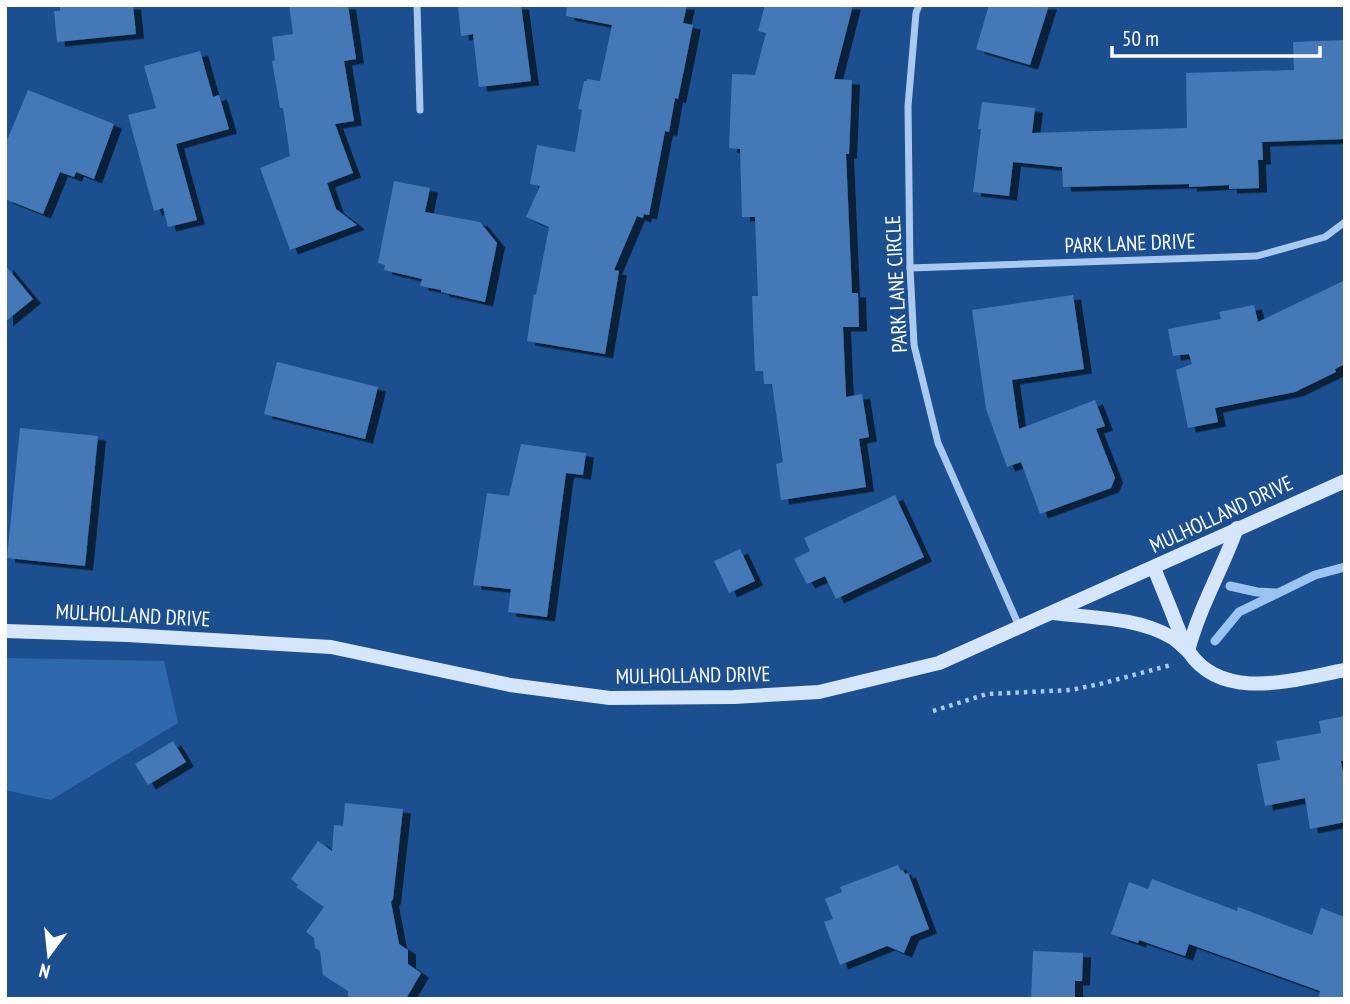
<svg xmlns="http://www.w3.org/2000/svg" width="1350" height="1004" font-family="'PT Sans Narrow',sans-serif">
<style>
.green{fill:#2e69ad}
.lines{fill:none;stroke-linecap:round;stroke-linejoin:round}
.stream{stroke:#9cc4f0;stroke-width:9}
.building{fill:#4478b7;filter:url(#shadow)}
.path{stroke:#a9c9ee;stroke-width:4.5;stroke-dasharray:3.5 5;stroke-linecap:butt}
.minor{stroke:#a9c9ee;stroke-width:7}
.secondary{stroke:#d6e6fa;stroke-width:14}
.labels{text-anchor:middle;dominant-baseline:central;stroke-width:7;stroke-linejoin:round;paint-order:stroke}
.street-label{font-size:21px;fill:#fff;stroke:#1b4f8f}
</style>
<defs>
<filter id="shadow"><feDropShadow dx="8" dy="4.5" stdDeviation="0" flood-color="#0009"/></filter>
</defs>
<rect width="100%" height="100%" fill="#1b4f8f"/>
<!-- green -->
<path class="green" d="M 5,658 L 164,661 L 178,723 L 51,800 L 5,790 Z"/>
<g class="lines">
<!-- stream -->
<g class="stream">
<path d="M 1230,586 L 1257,592 L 1276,593"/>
<path d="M 1215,641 L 1239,612 L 1315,575 L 1345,567"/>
</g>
</g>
<!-- building -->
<g class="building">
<path d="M 60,5 L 133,5 L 136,34 L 57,42 L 54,11 L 60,11 Z"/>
<path d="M 289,5 L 348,5 L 356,59 L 344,61 L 354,121 L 335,124 L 353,173 L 327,183 L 336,209 L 357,225 L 290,250 L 260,168 L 290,156 L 283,108 L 280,108 L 272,61 L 275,60 L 272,37 L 293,34 Z"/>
<path d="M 458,5 L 521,5 L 531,81 L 479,87 L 473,34 L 461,36 Z"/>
<path d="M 567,5 L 687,5 L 683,23 L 693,25 L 678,99 L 675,98 L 669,132 L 665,131 L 649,215 L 644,214 L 643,218 L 637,216 L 614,270 L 619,271 L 605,354 L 527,341 L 534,294 L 536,295 L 549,227 L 526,217 L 540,186 L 530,184 L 537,145 L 575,152 L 582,110 L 578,109 L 584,81 L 587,81 L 587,79 L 600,81 L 612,25 L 566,16 Z"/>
<path d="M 765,5 L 853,5 L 834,79 L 852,80 L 849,154 L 846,154 L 852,293 L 858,293 L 859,327 L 843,327 L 846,397 L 862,394 L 869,437 L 859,439 L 866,487 L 781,500 L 776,464 L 783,462 L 772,384 L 764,384 L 763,371 L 755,371 L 752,296 L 758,296 L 755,217 L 742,217 L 740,149 L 729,148 L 732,74 L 755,75 L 766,33 L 758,31 Z"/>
<path d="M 989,5 L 1049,5 L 1030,65 L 976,49 Z"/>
<path d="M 1345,40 L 1345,139 L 1262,142 L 1263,160 L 1258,160 L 1259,188 L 1229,189 L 1229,185 L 1189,187 L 1189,184 L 1063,187 L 1062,167 L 1013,162 L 1009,196 L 973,192 L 981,129 L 978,129 L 982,102 L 1035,108 L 1032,133 L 1187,128 L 1186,73 L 1294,70 L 1293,42 Z"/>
<path d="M 200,51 L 213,97 L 219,95 L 229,129 L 176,144 L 197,220 L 168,227 L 163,208 L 154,211 L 128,115 L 156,108 L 144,66 Z"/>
<path d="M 28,90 L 114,124 L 94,179 L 76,172 L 74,177 L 60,172 L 43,214 L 5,199 L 5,145 Z"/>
<path d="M 394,181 L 430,188 L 425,212 L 480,222 L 497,243 L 485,302 L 441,292 L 441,290 L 420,286 L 422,279 L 384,270 L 385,265 L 378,263 Z"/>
<path d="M 5,265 L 33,299 L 5,322 Z"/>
<path d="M 1345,280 L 1345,364 L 1335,369 L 1336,372 L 1295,392 L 1215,408 L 1218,422 L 1188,428 L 1176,370 L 1192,364 L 1189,354 L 1173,356 L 1168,329 L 1221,319 L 1219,312 L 1254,305 L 1258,322 Z"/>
<path d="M 1073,295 L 1084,369 L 1012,380 L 1019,429 L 1095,400 L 1105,426 L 1096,429 L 1115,478 L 1111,488 L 1040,514 L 1021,462 L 1007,467 L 986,409 L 972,310 Z"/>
<path d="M 277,362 L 378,387 L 365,439 L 264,414 Z"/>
<path d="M 20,428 L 98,436 L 85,566 L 7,558 Z"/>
<path d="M 521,444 L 586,453 L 583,475 L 566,473 L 547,617 L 508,612 L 511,589 L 473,585 L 487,493 L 509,496 Z"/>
<path d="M 895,495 L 924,557 L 836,599 L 825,576 L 807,584 L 794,559 L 810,551 L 804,538 Z"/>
<path d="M 740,549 L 755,581 L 729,593 L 714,561 Z"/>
<path d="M 1345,716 L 1345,760 L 1341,761 L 1345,784 L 1345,822 L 1310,829 L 1305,798 L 1265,806 L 1257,764 L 1280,760 L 1276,741 L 1321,733 L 1319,721 Z"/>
<path d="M 173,741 L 186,762 L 148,785 L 135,764 Z"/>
<path d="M 345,803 L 403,809 L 393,899 L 391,902 L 399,944 L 408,950 L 408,964 L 421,973 L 406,999 L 348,999 L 348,991 L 323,975 L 320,951 L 315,948 L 314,938 L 306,932 L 324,907 L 296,887 L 298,885 L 291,879 L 318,841 L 332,851 L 334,825 L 343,826 Z"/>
<path d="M 898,865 L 901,871 L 903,870 L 905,874 L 908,873 L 929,929 L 911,936 L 904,953 L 887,946 L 840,965 L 824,922 L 833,919 L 825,899 L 842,892 L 840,887 Z"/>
<path d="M 1152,879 L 1237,911 L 1238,907 L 1312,935 L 1321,908 L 1345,917 L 1345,999 L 1318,999 L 1320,991 L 1189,944 L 1185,956 L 1139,940 L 1138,943 L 1111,934 L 1129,882 L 1148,889 Z"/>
<path d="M 1033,951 L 1083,953 L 1082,981 L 1075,981 L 1075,999 L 1031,999 Z"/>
</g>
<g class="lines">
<!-- path -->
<path class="path" d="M 933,711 L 987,694 L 1071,690 L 1100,684 L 1171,665"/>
<!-- minor -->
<g class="minor">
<path d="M 417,5 L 420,110"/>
<path d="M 919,5 L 916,13 L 908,106 L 910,268 L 914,345 L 938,443 L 1019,626"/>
<path d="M 910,268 L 1257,256 L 1325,237 L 1345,222"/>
</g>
<!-- secondary -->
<g class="secondary">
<path d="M 1154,568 C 1161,586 1169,604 1176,623 C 1180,632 1183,644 1189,652 C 1223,703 1296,679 1345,670"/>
<path d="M 1053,613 C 1091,618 1136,617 1171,637 C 1177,640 1182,646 1188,651 C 1199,608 1222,570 1237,528"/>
<path d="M 5,631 L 127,635 L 331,647 L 510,685 L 610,698 L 734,697 L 819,692 L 939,663 L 1345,481"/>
</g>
</g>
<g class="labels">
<!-- street labels -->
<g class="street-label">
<text transform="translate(1130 243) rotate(-2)">PARK LANE DRIVE</text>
<text transform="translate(896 284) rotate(-93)">PARK LANE CIRCLE</text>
<text transform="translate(1221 514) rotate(-25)">MULHOLLAND DRIVE</text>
<text transform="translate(133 615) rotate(3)">MULHOLLAND DRIVE</text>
<text transform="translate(693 675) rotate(-1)">MULHOLLAND DRIVE</text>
</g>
</g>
<!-- border -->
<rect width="1350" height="1004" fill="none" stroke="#ffffff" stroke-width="14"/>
<!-- north arrow -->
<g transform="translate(49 955) rotate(195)" stroke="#1b4f8f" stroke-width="5" paint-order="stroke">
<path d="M0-5L12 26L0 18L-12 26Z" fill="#ffffff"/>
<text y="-10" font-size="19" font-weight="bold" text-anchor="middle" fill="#ffffff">N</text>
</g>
<!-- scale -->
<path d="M1112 46v10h208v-10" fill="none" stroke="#ffffff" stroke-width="3.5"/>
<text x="1122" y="46" font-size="21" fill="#ffffff" stroke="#1b4f8f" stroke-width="5" paint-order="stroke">50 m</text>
</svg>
